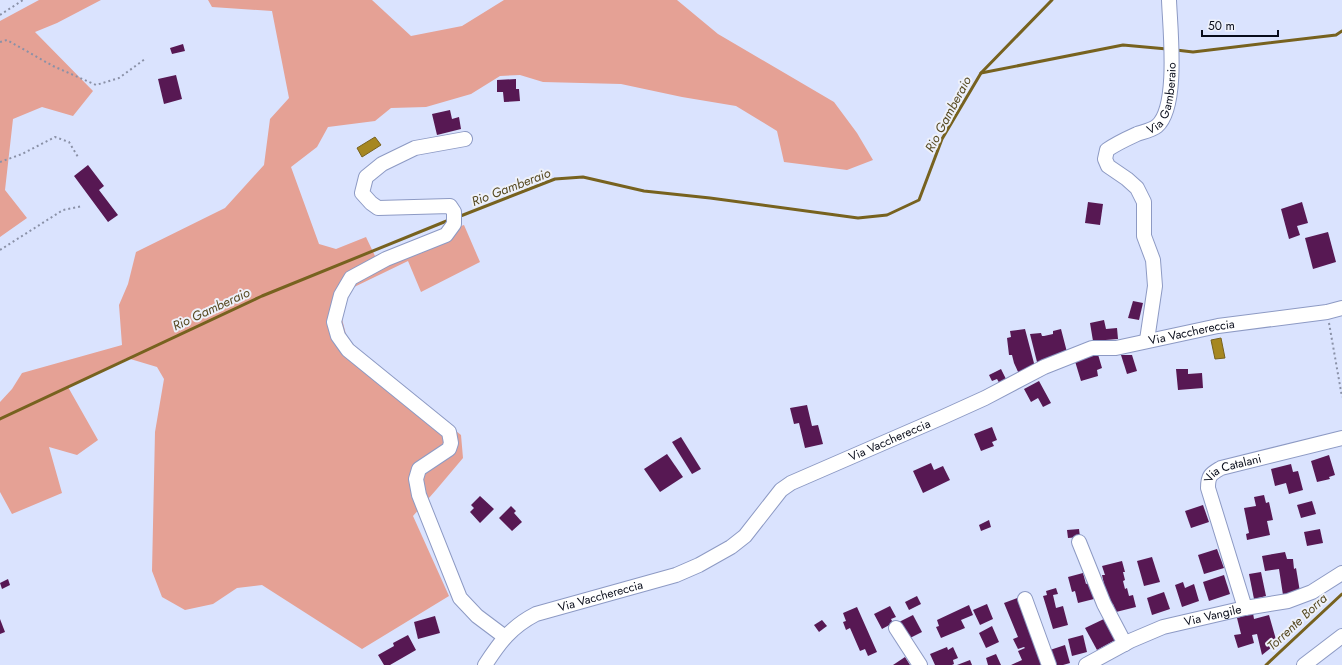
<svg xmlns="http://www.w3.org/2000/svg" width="1342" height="665" font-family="Jost,sans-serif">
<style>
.green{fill:#e5a195}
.water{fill:#a68721;stroke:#77621f}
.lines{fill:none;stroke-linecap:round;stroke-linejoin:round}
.stream{stroke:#77621f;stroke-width:3}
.building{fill:#571853}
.minor-casing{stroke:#8d9ac4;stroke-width:16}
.path{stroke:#8a91a7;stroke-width:2;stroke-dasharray:2 3;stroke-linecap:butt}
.minor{stroke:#fff;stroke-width:14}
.labels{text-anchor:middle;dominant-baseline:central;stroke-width:4;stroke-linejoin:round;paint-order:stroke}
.street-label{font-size:12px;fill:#080c1a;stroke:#eef1fa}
.water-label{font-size:13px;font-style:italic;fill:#574a22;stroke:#eef1fa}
</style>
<rect width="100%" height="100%" fill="#dae3fe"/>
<!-- green -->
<g class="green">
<path d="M 39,0 L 101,0 L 57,23 L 35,32 L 93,91 L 73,116 L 42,107 L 13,119 L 5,190 L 27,218 L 0,237 L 0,21 Z"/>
<path d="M 208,0 L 372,0 L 411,36 L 462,26 L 504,0 L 677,0 L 718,34 L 834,102 L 857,133 L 873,160 L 847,170 L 784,162 L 777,131 L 736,106 L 682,97 L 621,84 L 543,82 L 520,75 L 500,76 L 471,94 L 426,107 L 391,108 L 375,121 L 328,127 L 317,147 L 291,167 L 319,244 L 336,249 L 366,237 L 375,256 L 464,225 L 480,262 L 421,292 L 408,261 L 350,289 L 342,319 L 349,346 L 461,435 L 463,458 L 436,490 L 413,516 L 449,596 L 362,649 L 262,585 L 237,588 L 213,604 L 185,610 L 162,597 L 152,571 L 155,432 L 164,379 L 157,367 L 127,358 L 68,387 L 98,440 L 77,455 L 49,447 L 62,493 L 12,514 L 0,492 L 0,402 L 12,389 L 22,373 L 122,345 L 119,305 L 128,284 L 136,252 L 225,208 L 264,165 L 270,119 L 289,98 L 272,11 L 212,7 Z"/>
</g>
<!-- water -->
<g class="water">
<path d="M 375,137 L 381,145 L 362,157 L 357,148 Z"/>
<path d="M 1221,338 L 1225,358 L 1215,359 L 1211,340 Z"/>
</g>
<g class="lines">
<!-- stream -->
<g class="stream">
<path d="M 1176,50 L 1193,52 L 1336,35 L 1342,31"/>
<path d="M 981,73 L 1123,45 L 1167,49"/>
<path d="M 458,217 L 555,179 L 583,177 L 644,191 L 710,198 L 858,218 L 887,215 L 919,200 L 942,139 L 981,73 L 1052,0"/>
<path d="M 0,419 L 262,296 L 449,220"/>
<path d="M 1266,665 L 1342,594"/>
</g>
</g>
<!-- building -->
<g class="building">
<path d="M 183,44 L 185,51 L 172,54 L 170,48 Z"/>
<path d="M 176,75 L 182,99 L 164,104 L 158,79 Z"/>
<path d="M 516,79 L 516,89 L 519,89 L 520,101 L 504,102 L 503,92 L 497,92 L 497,80 Z"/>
<path d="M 450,110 L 452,119 L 459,117 L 461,129 L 437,135 L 432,114 Z"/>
<path d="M 88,165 L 104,186 L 99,190 L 118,215 L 108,222 L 74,176 Z"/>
<path d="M 1088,202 L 1103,204 L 1100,225 L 1085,223 Z"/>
<path d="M 1302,202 L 1308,223 L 1297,226 L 1300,235 L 1289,239 L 1281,209 Z"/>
<path d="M 1328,232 L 1336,262 L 1313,269 L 1305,238 Z"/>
<path d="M 1133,301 L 1143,303 L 1139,320 L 1128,318 Z"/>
<path d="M 1104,320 L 1106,329 L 1117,328 L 1118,339 L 1093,341 L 1090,323 Z"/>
<path d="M 1025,329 L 1035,367 L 1019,374 L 1014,363 L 1012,355 L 1009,355 L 1007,338 L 1011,337 L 1010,331 Z"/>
<path d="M 1061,329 L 1068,356 L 1038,366 L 1030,334 L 1041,333 L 1042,336 L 1044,336 L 1053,334 L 1053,331 Z"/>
<path d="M 1097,351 L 1102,368 L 1097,370 L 1098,376 L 1081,381 L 1074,358 Z"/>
<path d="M 1121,355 L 1132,355 L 1137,371 L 1127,374 Z"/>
<path d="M 1001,369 L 1008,383 L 1001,386 L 997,379 L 992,381 L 989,375 Z"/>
<path d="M 1176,369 L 1188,369 L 1188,374 L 1202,373 L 1203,388 L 1178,390 Z"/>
<path d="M 1039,381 L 1051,403 L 1043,407 L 1038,398 L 1031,402 L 1024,389 Z"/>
<path d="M 807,405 L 812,426 L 818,425 L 823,444 L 805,448 L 799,423 L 794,424 L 790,408 Z"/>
<path d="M 992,427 L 997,440 L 992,442 L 994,446 L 981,451 L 974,434 Z"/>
<path d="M 681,437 L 701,469 L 692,474 L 672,442 Z"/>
<path d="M 667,454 L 683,477 L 660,492 L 644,469 Z"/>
<path d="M 1329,455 L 1335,475 L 1329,477 L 1330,479 L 1317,482 L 1311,461 Z"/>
<path d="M 931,463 L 934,470 L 943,466 L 950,480 L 923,493 L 913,471 Z"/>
<path d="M 1291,464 L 1293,472 L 1298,471 L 1303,490 L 1289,494 L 1286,483 L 1275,486 L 1271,469 Z"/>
<path d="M 1264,495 L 1266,503 L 1269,502 L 1273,520 L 1267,521 L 1270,535 L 1247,540 L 1246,534 L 1249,533 L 1244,508 L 1256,506 L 1254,497 Z"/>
<path d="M 480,496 L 494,509 L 480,523 L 470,512 L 474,508 L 471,505 Z"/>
<path d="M 1312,501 L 1316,514 L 1301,518 L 1297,505 Z"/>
<path d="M 1203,505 L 1209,522 L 1191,528 L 1185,511 Z"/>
<path d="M 511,506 L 516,511 L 514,513 L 522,522 L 512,531 L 499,518 Z"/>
<path d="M 989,520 L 991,527 L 981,531 L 979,525 Z"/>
<path d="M 1079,529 L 1080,537 L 1068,538 L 1067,530 Z"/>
<path d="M 1320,529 L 1323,543 L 1307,546 L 1304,532 Z"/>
<path d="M 1217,549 L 1224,568 L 1204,574 L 1198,555 Z"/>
<path d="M 1285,552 L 1287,559 L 1293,559 L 1294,569 L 1296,568 L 1300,592 L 1283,595 L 1279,569 L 1265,571 L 1262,556 Z"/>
<path d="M 1152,557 L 1160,582 L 1144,586 L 1137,561 Z"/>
<path d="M 1122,561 L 1125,572 L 1123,572 L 1125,580 L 1123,581 L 1125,589 L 1127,588 L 1129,596 L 1133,595 L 1136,607 L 1116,612 L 1113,604 L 1111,605 L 1102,584 L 1104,584 L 1102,575 L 1105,575 L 1102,566 Z"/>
<path d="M 1261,572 L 1266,596 L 1254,599 L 1249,574 Z"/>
<path d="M 1083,573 L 1086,584 L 1089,583 L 1094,599 L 1078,603 L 1075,591 L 1072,592 L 1068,577 Z"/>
<path d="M 1224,575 L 1230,594 L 1209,601 L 1203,582 Z"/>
<path d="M 8,579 L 10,585 L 2,589 L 0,583 Z"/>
<path d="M 1183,582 L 1185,588 L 1194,584 L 1199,601 L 1182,607 L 1175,585 Z"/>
<path d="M 1056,588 L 1058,594 L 1053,595 L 1056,608 L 1063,606 L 1068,625 L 1053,629 L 1043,596 L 1047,595 L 1046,591 Z"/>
<path d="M 1164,592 L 1170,609 L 1152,615 L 1147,598 Z"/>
<path d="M 917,596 L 921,604 L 909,610 L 905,602 Z"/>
<path d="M 1020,597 L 1026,613 L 1023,614 L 1044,665 L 1011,665 L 1022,660 L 1018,651 L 1025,648 L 1024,647 L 1018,649 L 1013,639 L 1018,637 L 1004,603 Z"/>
<path d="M 987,604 L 993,619 L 980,625 L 973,610 Z"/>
<path d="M 969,605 L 973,615 L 961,620 L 965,628 L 941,638 L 936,627 L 939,626 L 937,620 Z"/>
<path d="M 890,606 L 896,617 L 891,619 L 893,623 L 882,629 L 874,614 Z"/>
<path d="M 857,607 L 877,652 L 868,656 L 865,649 L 860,651 L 850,628 L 846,630 L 843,622 L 846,621 L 843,613 Z"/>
<path d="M 1253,613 L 1254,619 L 1269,615 L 1277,643 L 1262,655 L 1257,634 L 1252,635 L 1254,643 L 1238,648 L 1234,635 L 1241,634 L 1237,618 Z"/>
<path d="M 913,615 L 922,632 L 906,640 L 897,623 Z"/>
<path d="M 435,616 L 440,633 L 418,639 L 414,622 Z"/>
<path d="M 1106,618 L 1117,639 L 1097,650 L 1085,628 Z"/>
<path d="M 0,619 L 5,632 L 0,634 Z"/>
<path d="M 822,620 L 827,626 L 819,632 L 814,625 Z"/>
<path d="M 992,626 L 999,642 L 986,648 L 979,633 Z"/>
<path d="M 408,635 L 416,650 L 390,665 L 384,665 L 378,655 L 394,646 L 393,643 Z"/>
<path d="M 1083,635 L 1087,652 L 1072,656 L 1068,639 Z"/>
<path d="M 1065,645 L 1070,663 L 1063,665 L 1054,665 L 1050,650 Z"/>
<path d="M 947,647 L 948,650 L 953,647 L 958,658 L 953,660 L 954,664 L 952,665 L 935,665 L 930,654 Z"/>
<path d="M 996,654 L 1001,665 L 988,665 L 986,658 Z"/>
<path d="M 905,657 L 910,665 L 893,665 Z"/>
<path d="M 970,660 L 972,665 L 957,665 Z"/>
</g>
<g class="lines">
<defs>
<g id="minor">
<path d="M 465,139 L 415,148 L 382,164 L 366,177 L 362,193 L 371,203 L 378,208 L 450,206 L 454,212 L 454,224 L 446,235 L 386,259 L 351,278 L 341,295 L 334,322 L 338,336 L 348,350 L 449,432 L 451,443 L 449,449 L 419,469 L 416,479 L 419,495 L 460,598 L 477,616 L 505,637"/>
<path id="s1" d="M 1147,340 L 1155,286 L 1153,260 L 1144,236 L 1144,202 L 1137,188 L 1127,179 L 1108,166 L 1105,159 L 1107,150 C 1117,143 1126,139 1137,134 C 1143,132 1152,130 1157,126 C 1179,107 1170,28 1169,0"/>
<path d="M 1079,542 L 1104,604 L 1125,644"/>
<path d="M 1025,599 L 1049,665"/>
<path id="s2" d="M 1245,608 L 1208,488 C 1208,475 1211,474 1221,468 L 1342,438"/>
<path d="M 896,628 L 920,665"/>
<path id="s3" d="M 485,665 C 500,642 511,627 536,614 L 676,575 L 699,565 L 731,547 L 745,536 L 781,490 L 791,483 L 943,417 L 985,398 L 1044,367 L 1092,348 L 1116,348 L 1218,326 L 1327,312 L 1342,308"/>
<path id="s4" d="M 1086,665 L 1130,641 L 1163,627 L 1245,608 L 1288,601 L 1312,592 L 1342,573"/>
<path d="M 1304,665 L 1342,636"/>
</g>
</defs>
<!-- minor casing -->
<use href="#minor" class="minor-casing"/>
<!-- path -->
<g class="path">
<path d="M 0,15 L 23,0"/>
<path d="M 0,42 L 7,40 L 53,66 L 96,85 L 119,78 L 145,59"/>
<path d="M 0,162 L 22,154 L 55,137 L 69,142 L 78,157"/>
<path d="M 0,250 L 63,210 L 83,206"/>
<path d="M 1329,323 L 1342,397"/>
</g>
<!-- minor -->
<use href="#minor" class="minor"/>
</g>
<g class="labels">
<!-- street labels -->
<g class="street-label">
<text stroke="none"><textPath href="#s1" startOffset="293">Via Gamberaio</textPath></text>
<text stroke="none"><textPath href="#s3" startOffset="800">Via Vacchereccia</textPath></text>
<text stroke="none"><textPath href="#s3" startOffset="476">Via Vacchereccia</textPath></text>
<text stroke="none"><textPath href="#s2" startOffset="162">Via Catalani</textPath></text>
<text stroke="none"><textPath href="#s3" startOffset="140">Via Vacchereccia</textPath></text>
<text stroke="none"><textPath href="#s4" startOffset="137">Via Vangile</textPath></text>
</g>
<!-- water labels -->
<g class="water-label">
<text transform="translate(948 114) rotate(-62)">Rio Gamberaio</text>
<text transform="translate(511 187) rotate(-21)">Rio Gamberaio</text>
<text transform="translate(211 309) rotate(-25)">Rio Gamberaio</text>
<text transform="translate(1297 622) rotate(-43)">Torrente Borra</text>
</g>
</g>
<!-- scale -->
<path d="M1202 30v6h76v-6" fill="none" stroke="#080c1a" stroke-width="2"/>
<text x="1208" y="30" font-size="12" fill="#080c1a" stroke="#eef1fa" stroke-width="3" paint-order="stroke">50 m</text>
</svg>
